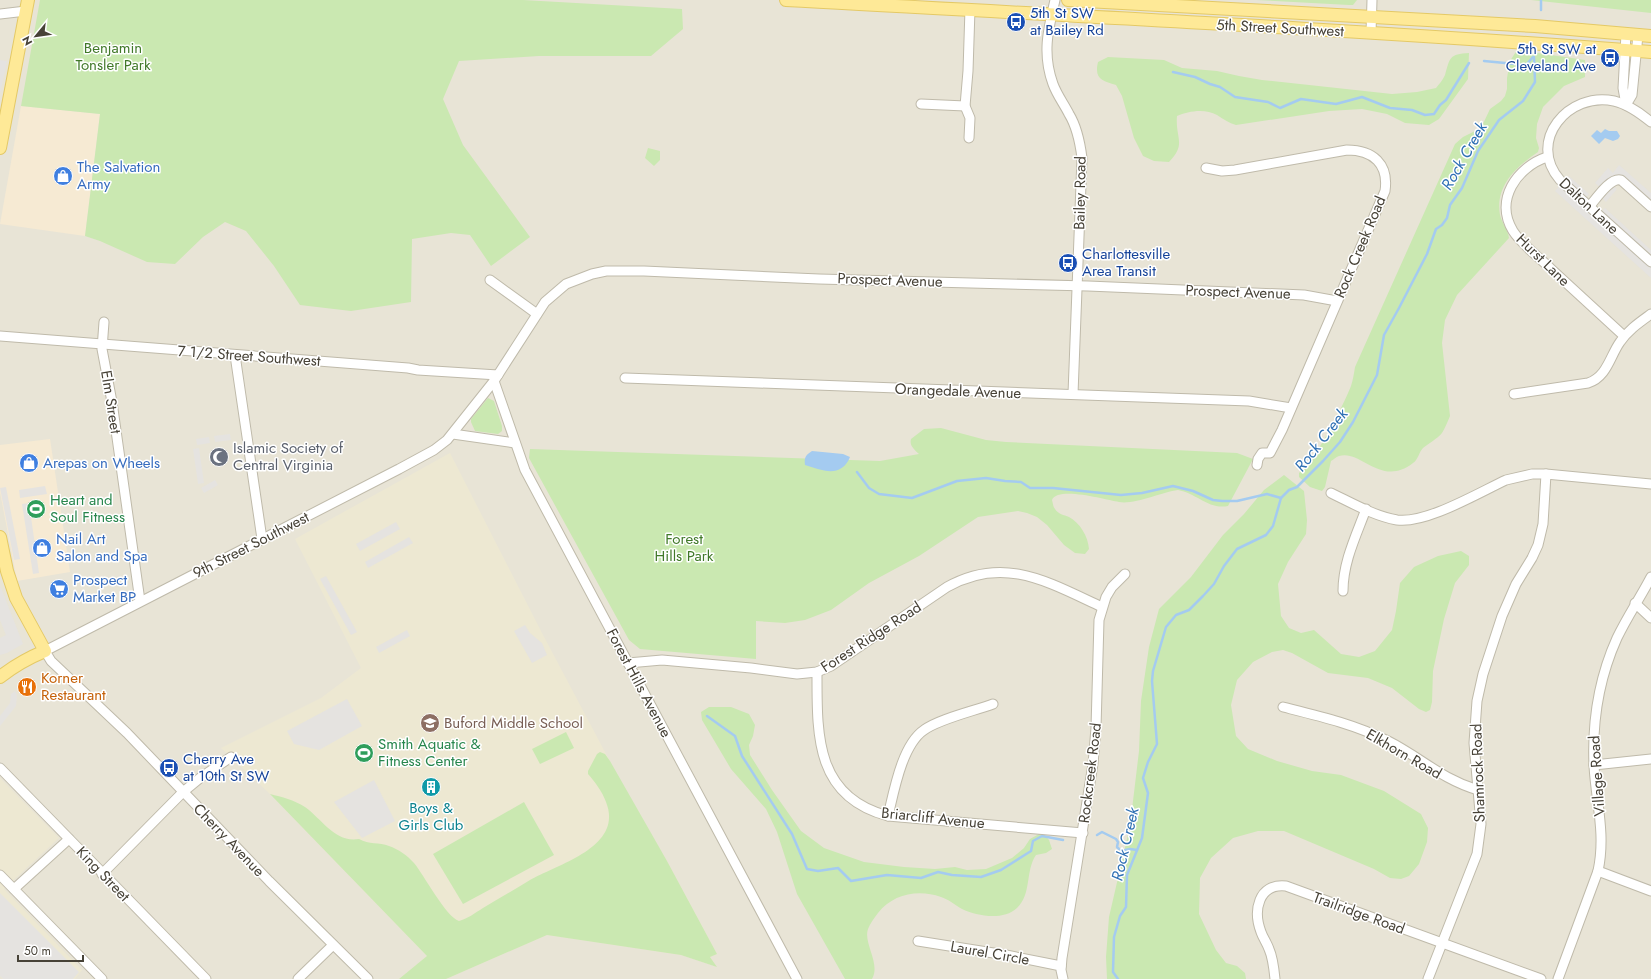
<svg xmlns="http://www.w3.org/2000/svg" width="1651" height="979" font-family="Jost,sans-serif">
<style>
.residential{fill:#e8e4d6}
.commercial{fill:#f6ead3}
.education{fill:#ede8d2}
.green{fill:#cae8b1}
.parking{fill:#e5e3e0}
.water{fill:#a4cbf0}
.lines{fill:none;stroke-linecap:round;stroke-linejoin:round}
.stream{stroke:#a4cbf0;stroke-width:2.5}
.minor-casing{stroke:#bfbaaa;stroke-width:11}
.major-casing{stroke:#e4c966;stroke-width:14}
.minor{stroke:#fff;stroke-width:9}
.major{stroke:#fee997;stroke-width:12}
.labels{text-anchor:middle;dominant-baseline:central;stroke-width:3;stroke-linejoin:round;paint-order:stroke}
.transit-label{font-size:15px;fill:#164399;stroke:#fff;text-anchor:start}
.street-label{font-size:15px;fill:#474237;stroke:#fff}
.park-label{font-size:15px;fill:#417929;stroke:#fff}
.shop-label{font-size:15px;fill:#366cbe;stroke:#fff;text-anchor:start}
.worship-label{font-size:15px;fill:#5b616d;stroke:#fff;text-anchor:start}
.leisure-label{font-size:15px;fill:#27864d;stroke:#fff;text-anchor:start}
.food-label{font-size:15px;fill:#c56008;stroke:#fff;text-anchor:start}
.education-label{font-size:15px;fill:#785e54;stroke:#fff;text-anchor:start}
.culture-label{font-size:15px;fill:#0d838f;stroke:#fff}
.water-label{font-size:16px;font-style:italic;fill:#2f70b4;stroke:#fff}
</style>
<rect width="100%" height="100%" fill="#f4f1e8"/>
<!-- residential -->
<rect class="residential" x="0" y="0" width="1651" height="979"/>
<!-- commercial -->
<g class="commercial">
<path d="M 21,106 L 100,114 L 85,236 L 0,224 Z"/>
<path d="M 50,439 L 70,572 L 17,581 L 0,492 L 0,445 Z"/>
</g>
<!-- education -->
<g class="education">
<path d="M 450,453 L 542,633 L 614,769 L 667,861 L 717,954 L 710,957 L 717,967 L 681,955 L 547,935 L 446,979 L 399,979 L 427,956 L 270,794 L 221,748 L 321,698 L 361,668 L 295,539 Z"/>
<path d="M 0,778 L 59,838 L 4,889 L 82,970 L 75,979 L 3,979 L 0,976 Z"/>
</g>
<!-- green -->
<g class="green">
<path d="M 40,0 L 523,0 L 682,9 L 683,29 L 651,56 L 539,56 L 459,61 L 443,99 L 463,145 L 530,237 L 491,266 L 470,235 L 451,233 L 412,239 L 411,302 L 351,311 L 300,305 L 274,266 L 246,231 L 225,222 L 203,237 L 175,264 L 147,262 L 100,241 L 85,236 L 100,114 L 21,106 Z"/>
<path d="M 1256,0 L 1357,0 L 1353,5 L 1349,5 Z"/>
<path d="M 1531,0 L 1651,0 L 1651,13 Z"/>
<path d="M 1517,50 L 1585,60 L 1585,77 L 1564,86 L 1543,107 L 1537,124 L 1536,138 L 1539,148 L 1538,152 C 1516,167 1495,186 1500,215 C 1502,223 1508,230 1509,238 L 1457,295 L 1445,320 L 1442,343 L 1450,416 C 1448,421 1445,428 1442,433 C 1437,439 1429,443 1423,448 C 1419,452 1418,460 1413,463 C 1381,488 1361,449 1339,456 C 1336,457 1333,460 1331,461 L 1325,487 L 1322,491 L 1310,487 L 1299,477 L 1299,473 C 1317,458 1342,408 1351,386 C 1353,380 1354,373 1355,367 L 1455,144 L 1463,137 L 1481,128 L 1490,109 L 1501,101 L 1505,96 L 1507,89 L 1507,78 L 1510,61 Z"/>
<path d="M 1469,53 L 1468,79 L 1439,119 L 1429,125 L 1405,123 L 1387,114 L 1362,109 L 1329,111 L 1236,125 C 1229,123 1223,119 1217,115 C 1205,108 1188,111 1177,116 C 1175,138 1187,144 1169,162 L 1154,161 L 1143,156 L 1134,138 L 1122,96 L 1116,85 C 1102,81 1094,79 1098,62 L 1108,57 L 1164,60 L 1182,68 L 1217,71 L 1239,76 L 1262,80 L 1392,94 L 1417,92 L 1436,88 C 1439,84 1443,80 1445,75 C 1450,58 1449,54 1469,53 Z"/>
<path d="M 648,148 L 660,151 L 660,160 L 654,166 L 645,158 Z"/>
<path d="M 488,398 L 494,401 L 502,426 L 502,431 L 498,434 L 475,431 L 471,422 L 471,419 Z"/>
<path d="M 941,428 L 986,440 L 1006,442 L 1237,453 L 1253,459 L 1228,506 C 1209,510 1196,493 1178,490 C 1162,492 1134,505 1119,502 C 1106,500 1058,486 1052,500 C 1053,503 1053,507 1055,509 C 1058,514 1064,515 1069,517 C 1080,523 1088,536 1089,549 L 1085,554 L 1075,553 L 1064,545 L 1047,525 L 1037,517 L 1027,513 L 1018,511 L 978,517 L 919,556 L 869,583 L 831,610 L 805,620 L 785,623 L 756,621 L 756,659 L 640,649 L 629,640 L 529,458 L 530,449 L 880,461 L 919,454 C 915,450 909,446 911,439 L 924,429 Z"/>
<path d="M 1284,475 L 1304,491 L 1307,520 L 1306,534 L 1288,562 L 1278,584 L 1281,616 L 1289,628 L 1301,633 L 1314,630 L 1341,654 L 1359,657 L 1375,651 L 1392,630 L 1396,611 L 1400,583 L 1414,567 L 1438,556 L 1461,551 L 1469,556 L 1469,565 L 1455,583 L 1444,619 L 1433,671 L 1432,702 L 1430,710 L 1426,712 L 1419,709 L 1392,688 L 1368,678 L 1328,673 L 1292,653 L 1283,650 L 1272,652 L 1253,662 L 1237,680 L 1231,705 L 1236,736 L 1248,749 L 1277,761 L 1312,771 L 1341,775 L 1384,791 L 1421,814 L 1428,828 L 1427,842 L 1419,864 L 1409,876 L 1401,879 L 1390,878 L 1374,869 L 1284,831 L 1258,831 L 1233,838 L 1211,858 L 1200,878 L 1199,914 L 1216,950 L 1226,963 L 1237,966 L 1245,973 L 1246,979 L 1107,979 L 1106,957 L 1109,917 L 1130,826 L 1139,751 L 1141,701 L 1149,647 L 1159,609 L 1191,577 L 1223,535 L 1244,514 L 1264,490 Z"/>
<path d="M 709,707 L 731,707 L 749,714 L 755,725 L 753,736 L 749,745 L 750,755 L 772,790 L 801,831 L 824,848 L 864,862 L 904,867 L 935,869 L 955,867 L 967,870 L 986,869 L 1012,858 L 1024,848 L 1030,839 L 1039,834 L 1044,834 L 1049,840 L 1052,849 L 1046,853 L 1036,855 C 1025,871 1032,894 1017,908 C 1003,921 977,916 962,909 C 955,905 948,899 941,897 C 918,889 893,894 878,913 C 874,918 870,924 868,929 C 863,943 881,964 872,979 L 845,979 L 797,894 L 777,832 L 766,809 L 731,769 L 702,720 L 701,712 Z"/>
<path d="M 566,732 L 574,748 L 540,764 L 532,749 Z"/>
<path d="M 600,752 L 605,754 L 610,761 L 667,861 L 717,954 L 710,957 L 717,967 L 681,955 L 547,935 L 446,979 L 399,979 L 427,956 L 270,794 C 282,797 294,800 305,807 C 323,820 335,843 359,839 C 369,845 379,842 389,846 C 398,849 408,856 414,863 C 424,875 446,917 459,921 C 467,919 475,913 483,908 C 498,899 514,890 530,880 C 558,864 624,847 606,802 C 602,791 595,782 588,774 L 588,771 L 597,754 Z"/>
<path d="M 524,802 L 554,855 L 463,904 L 433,854 Z"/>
</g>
<!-- parking -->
<g class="parking">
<path d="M 0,60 L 7,61 L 0,94 Z"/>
<path d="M 1619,165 L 1651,193 L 1651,207 L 1621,180 L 1610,183 L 1617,189 L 1606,202 L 1599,195 L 1603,190 L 1595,183 L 1608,168 L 1613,173 Z"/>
<path d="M 1569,176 L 1589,194 L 1583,201 L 1598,215 L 1605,208 L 1651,250 L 1651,278 L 1555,191 Z"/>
<path d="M 230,434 L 231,440 L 215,442 L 214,436 Z"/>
<path d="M 209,437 L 210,443 L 197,445 L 196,439 Z"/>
<path d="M 199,448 L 204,483 L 198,484 L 193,449 Z"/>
<path d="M 215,480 L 218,485 L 204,493 L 201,488 Z"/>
<path d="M 45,486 L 47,494 L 20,498 L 19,490 Z"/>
<path d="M 6,487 L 20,559 L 14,560 L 0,488 Z"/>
<path d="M 29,503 L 39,573 L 33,574 L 22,504 Z"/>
<path d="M 396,522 L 400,529 L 360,551 L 356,544 Z"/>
<path d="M 409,537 L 413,543 L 368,568 L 365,562 Z"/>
<path d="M 326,576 L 357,632 L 351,635 L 320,579 Z"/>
<path d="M 0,588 L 1,588 L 23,644 L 7,653 L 0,655 L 0,638 L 6,635 L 0,620 Z"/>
<path d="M 525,625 L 530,633 L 542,643 L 547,655 L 532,663 L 514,631 Z"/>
<path d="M 407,630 L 410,636 L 379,653 L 376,647 Z"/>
<path d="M 15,691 L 17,696 L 16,706 L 0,726 L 0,716 L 10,703 L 11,694 Z"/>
<path d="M 347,699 L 362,726 L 319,750 L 294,744 L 287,731 Z"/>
<path d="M 374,780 L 395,821 L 362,838 L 334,802 Z"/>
<path d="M 0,893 L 79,972 L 73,979 L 3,979 L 0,976 Z"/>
</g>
<!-- water -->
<g class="water">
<path d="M 1605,129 L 1609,131 L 1617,131 L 1620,136 L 1618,139 L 1613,141 L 1605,138 L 1599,144 L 1591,136 L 1597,130 L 1601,133 Z"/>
<path d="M 812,451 L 843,454 L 850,457 C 841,479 821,470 805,465 C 804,457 806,455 812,451 Z"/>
</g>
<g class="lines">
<!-- stream -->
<g class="stream">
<path d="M 1541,0 L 1541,10"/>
<path d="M 1484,61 L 1526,65 L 1533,57"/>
<path d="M 1173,72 L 1195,77 L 1210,84 L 1220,87 L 1235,97 L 1268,102 L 1280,108 L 1301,99 L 1336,104 L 1362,97 L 1390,108 L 1412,110 L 1425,115 L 1434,114 L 1440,105 L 1446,100 L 1469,63"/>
<path d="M 857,472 L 869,488 L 879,494 L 912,498 L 957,481 L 986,478 L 1005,481 L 1021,482 L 1030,488 L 1053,488 L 1121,495 L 1142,493 L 1173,486 L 1193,491 L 1213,500 L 1222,501 L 1237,501 L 1267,494 L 1281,498"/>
<path d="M 707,716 L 735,736 L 742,756 L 792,834 L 807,869 L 818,871 L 838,868 L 851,881 L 887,875 L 921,878 L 938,872 L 952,875 L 981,877 L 1001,870 L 1031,851 L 1033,841 L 1042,836 L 1063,840"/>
<path d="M 1097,835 L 1102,832 L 1116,839 L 1118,842 L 1117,847 L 1121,851 L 1130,849 L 1137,850"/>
<path d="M 1118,979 L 1113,972 L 1114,937 L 1120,916 L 1126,907 L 1127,875 L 1142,838 L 1148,793 L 1143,778 L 1148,762 L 1157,744 L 1152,681 L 1153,671 L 1166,627 L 1176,615 L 1189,610 L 1203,596 L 1214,584 L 1224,566 L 1237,549 L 1266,535 L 1273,526 L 1281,498 L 1289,490 L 1297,487 L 1323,461 L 1340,442 L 1353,422 L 1377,375 L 1384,335 L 1399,308 L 1427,254 L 1436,229 L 1442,225 L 1447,218 L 1450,205 L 1462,188 L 1478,151 L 1499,120 L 1523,101 L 1535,82 L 1534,57"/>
</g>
<defs>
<g id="minor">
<path d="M 1055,0 C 1048,30 1042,54 1053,84 C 1057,95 1064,104 1069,114 C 1077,127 1080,142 1082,158 L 1073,394"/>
<path d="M 0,14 L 26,11"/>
<path d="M 1371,33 L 1372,0"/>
<path d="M 1626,34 L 1623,88 L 1626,105"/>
<path d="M 921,104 L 965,106"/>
<path d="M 1626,105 L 1632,95 L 1638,35"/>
<path d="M 1651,122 C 1640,113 1628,104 1614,101 C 1569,91 1526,141 1560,180 L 1651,262"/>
<path d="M 969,138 L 970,118 L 965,106 L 968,71 L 970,9"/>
<path d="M 1547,157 C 1517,167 1494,200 1513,231 C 1522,245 1538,256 1550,268 C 1575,291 1600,314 1624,336"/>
<path d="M 1206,168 L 1222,171 L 1235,170 L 1347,150 C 1373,150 1389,164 1385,191 L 1282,430 L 1270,453 L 1262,453 L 1258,459 L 1257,465"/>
<path d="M 1589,207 C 1596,199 1610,177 1621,180 L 1651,207"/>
<path d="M 490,280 L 537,314"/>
<path d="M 104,322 L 102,349 L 112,402 L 140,601"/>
<path d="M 0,336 L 408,368 L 418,370 L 498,375"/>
<path d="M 235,355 L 262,539"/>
<path d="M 625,378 L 1249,401 L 1291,408"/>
<path d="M 494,381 L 525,470 L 797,979"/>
<path d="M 1514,394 L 1588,383 C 1607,377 1610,356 1620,342 C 1628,330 1640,322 1651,314"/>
<path d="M 453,434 L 515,443"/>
<path d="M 1331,493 C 1352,503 1374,516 1397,520 C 1426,524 1478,493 1506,480 L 1532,474 L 1546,474 L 1651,484"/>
<path d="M 1343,591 C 1343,562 1356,536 1366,509"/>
<path d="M 1635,603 L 1651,618"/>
<path d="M 628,663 L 662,660 L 751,668 L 797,674 L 817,672 L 831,666 L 947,587 C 1004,555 1048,582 1102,607"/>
<path d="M 817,672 C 817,735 815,797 888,816 L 1083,833"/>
<path d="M 1283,707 C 1319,716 1354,724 1388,741 C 1420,757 1441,779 1478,790"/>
<path d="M 1594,765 L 1651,759"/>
<path d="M 0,768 L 206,979"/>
<path d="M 888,816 C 894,791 902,745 924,730 C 939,719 974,711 993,704"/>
<path d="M 1598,871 L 1651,891"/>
<path d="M 102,874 L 183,792 L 200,778 L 231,757"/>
<path d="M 0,875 L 102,979"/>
<path d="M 14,889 L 69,839"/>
<path d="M 918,941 L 1006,955 L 1061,966"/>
<path d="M 298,979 L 333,945"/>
<path d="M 368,979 L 269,881 L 127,733 L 51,661 L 45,651 L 399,469 L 434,450 L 447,440 L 494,381 L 545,302 L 566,284 L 592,274 L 606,271 L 644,271 L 819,279 L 1088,286 L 1304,295 L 1337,301"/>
<path d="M 1063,979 L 1061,970 L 1062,958 L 1093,764 L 1096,728 L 1099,620 L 1106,597 L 1112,587 L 1125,574"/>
<path d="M 1275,979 C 1274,969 1273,958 1269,949 C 1267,943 1263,938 1261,932 C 1253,911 1258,883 1286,886 L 1541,979"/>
<path d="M 1428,979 L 1477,854 L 1481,824 L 1474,743 L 1477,701 L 1483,674 L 1502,616 L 1516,584 L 1532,558 L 1538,545 L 1543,524 L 1546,474"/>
<path d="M 1558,979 L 1598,871 C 1606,834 1596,802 1594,766 C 1592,722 1599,678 1617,638 C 1627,617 1640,598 1651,577"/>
</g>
<g id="major">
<path d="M 786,0 C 1074,16 1363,30 1651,52"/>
<path d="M 1068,0 L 1535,26 L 1651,36"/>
<path d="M 0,148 L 28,0"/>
<path d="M 0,537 L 7,571 L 16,598 L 45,651 C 28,658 14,666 0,677"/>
</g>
</defs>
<!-- minor casing -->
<use href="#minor" class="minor-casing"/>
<!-- major casing -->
<use href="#major" class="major-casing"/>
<!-- minor -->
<use href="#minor" class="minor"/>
<!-- major -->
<use href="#major" class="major"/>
</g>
<!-- icons -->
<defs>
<symbol id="bus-disc" viewBox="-11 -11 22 22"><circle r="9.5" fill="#1a4fb4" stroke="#fff"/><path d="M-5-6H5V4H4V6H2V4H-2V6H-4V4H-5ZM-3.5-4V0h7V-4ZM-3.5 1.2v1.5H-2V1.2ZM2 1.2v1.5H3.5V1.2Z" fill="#fff"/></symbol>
<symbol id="shop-disc" viewBox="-11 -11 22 22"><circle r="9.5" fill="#3f7fe0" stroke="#fff"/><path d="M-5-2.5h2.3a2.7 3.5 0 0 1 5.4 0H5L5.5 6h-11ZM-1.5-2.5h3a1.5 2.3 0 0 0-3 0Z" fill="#fff"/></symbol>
<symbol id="mosque-disc" viewBox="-11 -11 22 22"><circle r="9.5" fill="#6b7280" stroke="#fff"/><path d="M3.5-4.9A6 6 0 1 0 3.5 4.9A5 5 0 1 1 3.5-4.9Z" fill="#fff"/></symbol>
<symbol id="stadium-disc" viewBox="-11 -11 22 22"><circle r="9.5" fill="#2e9e5b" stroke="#fff"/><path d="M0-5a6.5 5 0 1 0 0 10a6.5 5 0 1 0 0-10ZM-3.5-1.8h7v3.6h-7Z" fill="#fff"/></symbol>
<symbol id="supermarket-disc" viewBox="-11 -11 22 22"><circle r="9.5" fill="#3f7fe0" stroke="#fff"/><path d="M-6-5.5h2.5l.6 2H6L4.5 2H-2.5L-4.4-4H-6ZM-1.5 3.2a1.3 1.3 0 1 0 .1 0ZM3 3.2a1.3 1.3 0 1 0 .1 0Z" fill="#fff"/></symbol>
<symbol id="restaurant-disc" viewBox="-11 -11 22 22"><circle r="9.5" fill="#e8710a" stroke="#fff"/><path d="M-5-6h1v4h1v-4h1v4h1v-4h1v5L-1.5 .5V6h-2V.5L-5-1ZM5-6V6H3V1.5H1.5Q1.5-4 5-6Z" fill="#fff"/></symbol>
<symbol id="school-disc" viewBox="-11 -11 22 22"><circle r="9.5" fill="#8d6e63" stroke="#fff"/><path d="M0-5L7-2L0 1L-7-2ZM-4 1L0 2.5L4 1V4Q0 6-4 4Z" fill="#fff"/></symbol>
<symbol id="building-disc" viewBox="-11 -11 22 22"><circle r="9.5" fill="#0f9aa8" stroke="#fff"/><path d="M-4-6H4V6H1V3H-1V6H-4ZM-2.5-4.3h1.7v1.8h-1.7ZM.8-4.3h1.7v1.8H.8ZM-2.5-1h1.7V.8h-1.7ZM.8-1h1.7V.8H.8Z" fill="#fff"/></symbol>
</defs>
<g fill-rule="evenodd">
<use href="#bus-disc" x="1005" y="11" width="22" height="22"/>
<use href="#bus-disc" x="1599" y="47" width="22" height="22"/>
<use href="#shop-disc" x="52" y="165" width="22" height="22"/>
<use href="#bus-disc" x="1057" y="252" width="22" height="22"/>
<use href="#mosque-disc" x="208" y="446" width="22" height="22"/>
<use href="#shop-disc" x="18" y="452" width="22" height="22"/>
<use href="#stadium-disc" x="25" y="498" width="22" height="22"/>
<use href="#shop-disc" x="31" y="537" width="22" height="22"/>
<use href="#supermarket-disc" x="48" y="578" width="22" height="22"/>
<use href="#restaurant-disc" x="16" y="676" width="22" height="22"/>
<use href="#school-disc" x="419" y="712" width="22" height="22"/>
<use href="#stadium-disc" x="353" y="742" width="22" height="22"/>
<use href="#bus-disc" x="158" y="757" width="22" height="22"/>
<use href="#building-disc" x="420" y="776" width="22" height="22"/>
</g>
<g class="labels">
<!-- transit labels -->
<g class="transit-label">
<text x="1030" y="13">5th St SW<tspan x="1030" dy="17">at Bailey Rd</tspan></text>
<text x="1596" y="49" text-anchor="end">5th St SW at<tspan x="1596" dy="17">Cleveland Ave</tspan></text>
<text x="1082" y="254">Charlottesville<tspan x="1082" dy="17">Area Transit</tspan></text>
<text x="183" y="759">Cherry Ave<tspan x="183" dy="17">at 10th St SW</tspan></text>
</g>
<!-- street labels -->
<g class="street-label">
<text transform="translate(1280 28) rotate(3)">5th Street Southwest</text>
<text transform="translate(1080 193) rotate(-89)">Bailey Road</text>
<text transform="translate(1589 206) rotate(43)">Dalton Lane</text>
<text transform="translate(1360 247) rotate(-67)">Rock Creek Road</text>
<text transform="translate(1543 260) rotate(44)">Hurst Lane</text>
<text transform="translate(890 280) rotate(2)">Prospect Avenue</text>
<text transform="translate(1238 292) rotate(2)">Prospect Avenue</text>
<text transform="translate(249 356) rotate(4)">7 1/2 Street Southwest</text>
<text transform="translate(958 391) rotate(2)">Orangedale Avenue</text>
<text transform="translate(111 402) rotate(81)">Elm Street</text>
<text transform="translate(251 545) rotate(-27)">9th Street Southwest</text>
<text transform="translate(871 637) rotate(-33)">Forest Ridge Road</text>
<text transform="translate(639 683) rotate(62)">Forest Hills Avenue</text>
<text transform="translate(1404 754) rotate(30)">Elkhorn Road</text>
<text transform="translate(1090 773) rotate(-83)">Rockcreek Road</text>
<text transform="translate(1478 773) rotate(-92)">Shamrock Road</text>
<text transform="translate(1597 776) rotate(-94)">Village Road</text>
<text transform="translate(933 818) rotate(6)">Briarcliff Avenue</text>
<text transform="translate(229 840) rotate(46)">Cherry Avenue</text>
<text transform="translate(103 874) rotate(46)">King Street</text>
<text transform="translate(1359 913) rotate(20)">Trailridge Road</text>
<text transform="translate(990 953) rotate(10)">Laurel Circle</text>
</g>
<!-- park labels -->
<g class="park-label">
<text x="113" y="48">Benjamin<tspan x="113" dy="17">Tonsler Park</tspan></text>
<text x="684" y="539">Forest<tspan x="684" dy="17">Hills Park</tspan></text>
</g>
<!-- shop labels -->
<g class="shop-label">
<text x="77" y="167">The Salvation<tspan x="77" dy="17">Army</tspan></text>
<text x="43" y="463">Arepas on Wheels</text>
<text x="56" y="539">Nail Art<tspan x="56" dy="17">Salon and Spa</tspan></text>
<text x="73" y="580">Prospect<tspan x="73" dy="17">Market BP</tspan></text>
</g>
<!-- worship labels -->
<g class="worship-label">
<text x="233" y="448">Islamic Society of<tspan x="233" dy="17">Central Virginia</tspan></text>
</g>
<!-- leisure labels -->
<g class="leisure-label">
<text x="50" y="500">Heart and<tspan x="50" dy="17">Soul Fitness</tspan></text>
<text x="378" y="744">Smith Aquatic &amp;<tspan x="378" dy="17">Fitness Center</tspan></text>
</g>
<!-- food labels -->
<g class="food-label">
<text x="41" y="678">Korner<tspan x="41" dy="17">Restaurant</tspan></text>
</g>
<!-- education labels -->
<g class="education-label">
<text x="444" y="723">Buford Middle School</text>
</g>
<!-- culture labels -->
<g class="culture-label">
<text x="431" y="808">Boys &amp;<tspan x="431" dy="17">Girls Club</tspan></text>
</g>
<!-- water labels -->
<g class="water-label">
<text transform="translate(1464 156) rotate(-60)">Rock Creek</text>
<text transform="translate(1321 440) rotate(-52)">Rock Creek</text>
<text transform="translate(1125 844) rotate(-77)">Rock Creek</text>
</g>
</g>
<!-- north arrow -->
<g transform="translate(36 36) rotate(241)" stroke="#ffffff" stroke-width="3" paint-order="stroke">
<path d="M0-3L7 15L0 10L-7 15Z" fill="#474237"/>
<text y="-6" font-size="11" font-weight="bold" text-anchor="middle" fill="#474237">N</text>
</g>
<!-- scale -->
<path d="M18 955v6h65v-6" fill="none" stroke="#474237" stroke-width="2"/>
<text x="24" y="955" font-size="12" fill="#474237" stroke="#ffffff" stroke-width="3" paint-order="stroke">50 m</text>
</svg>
